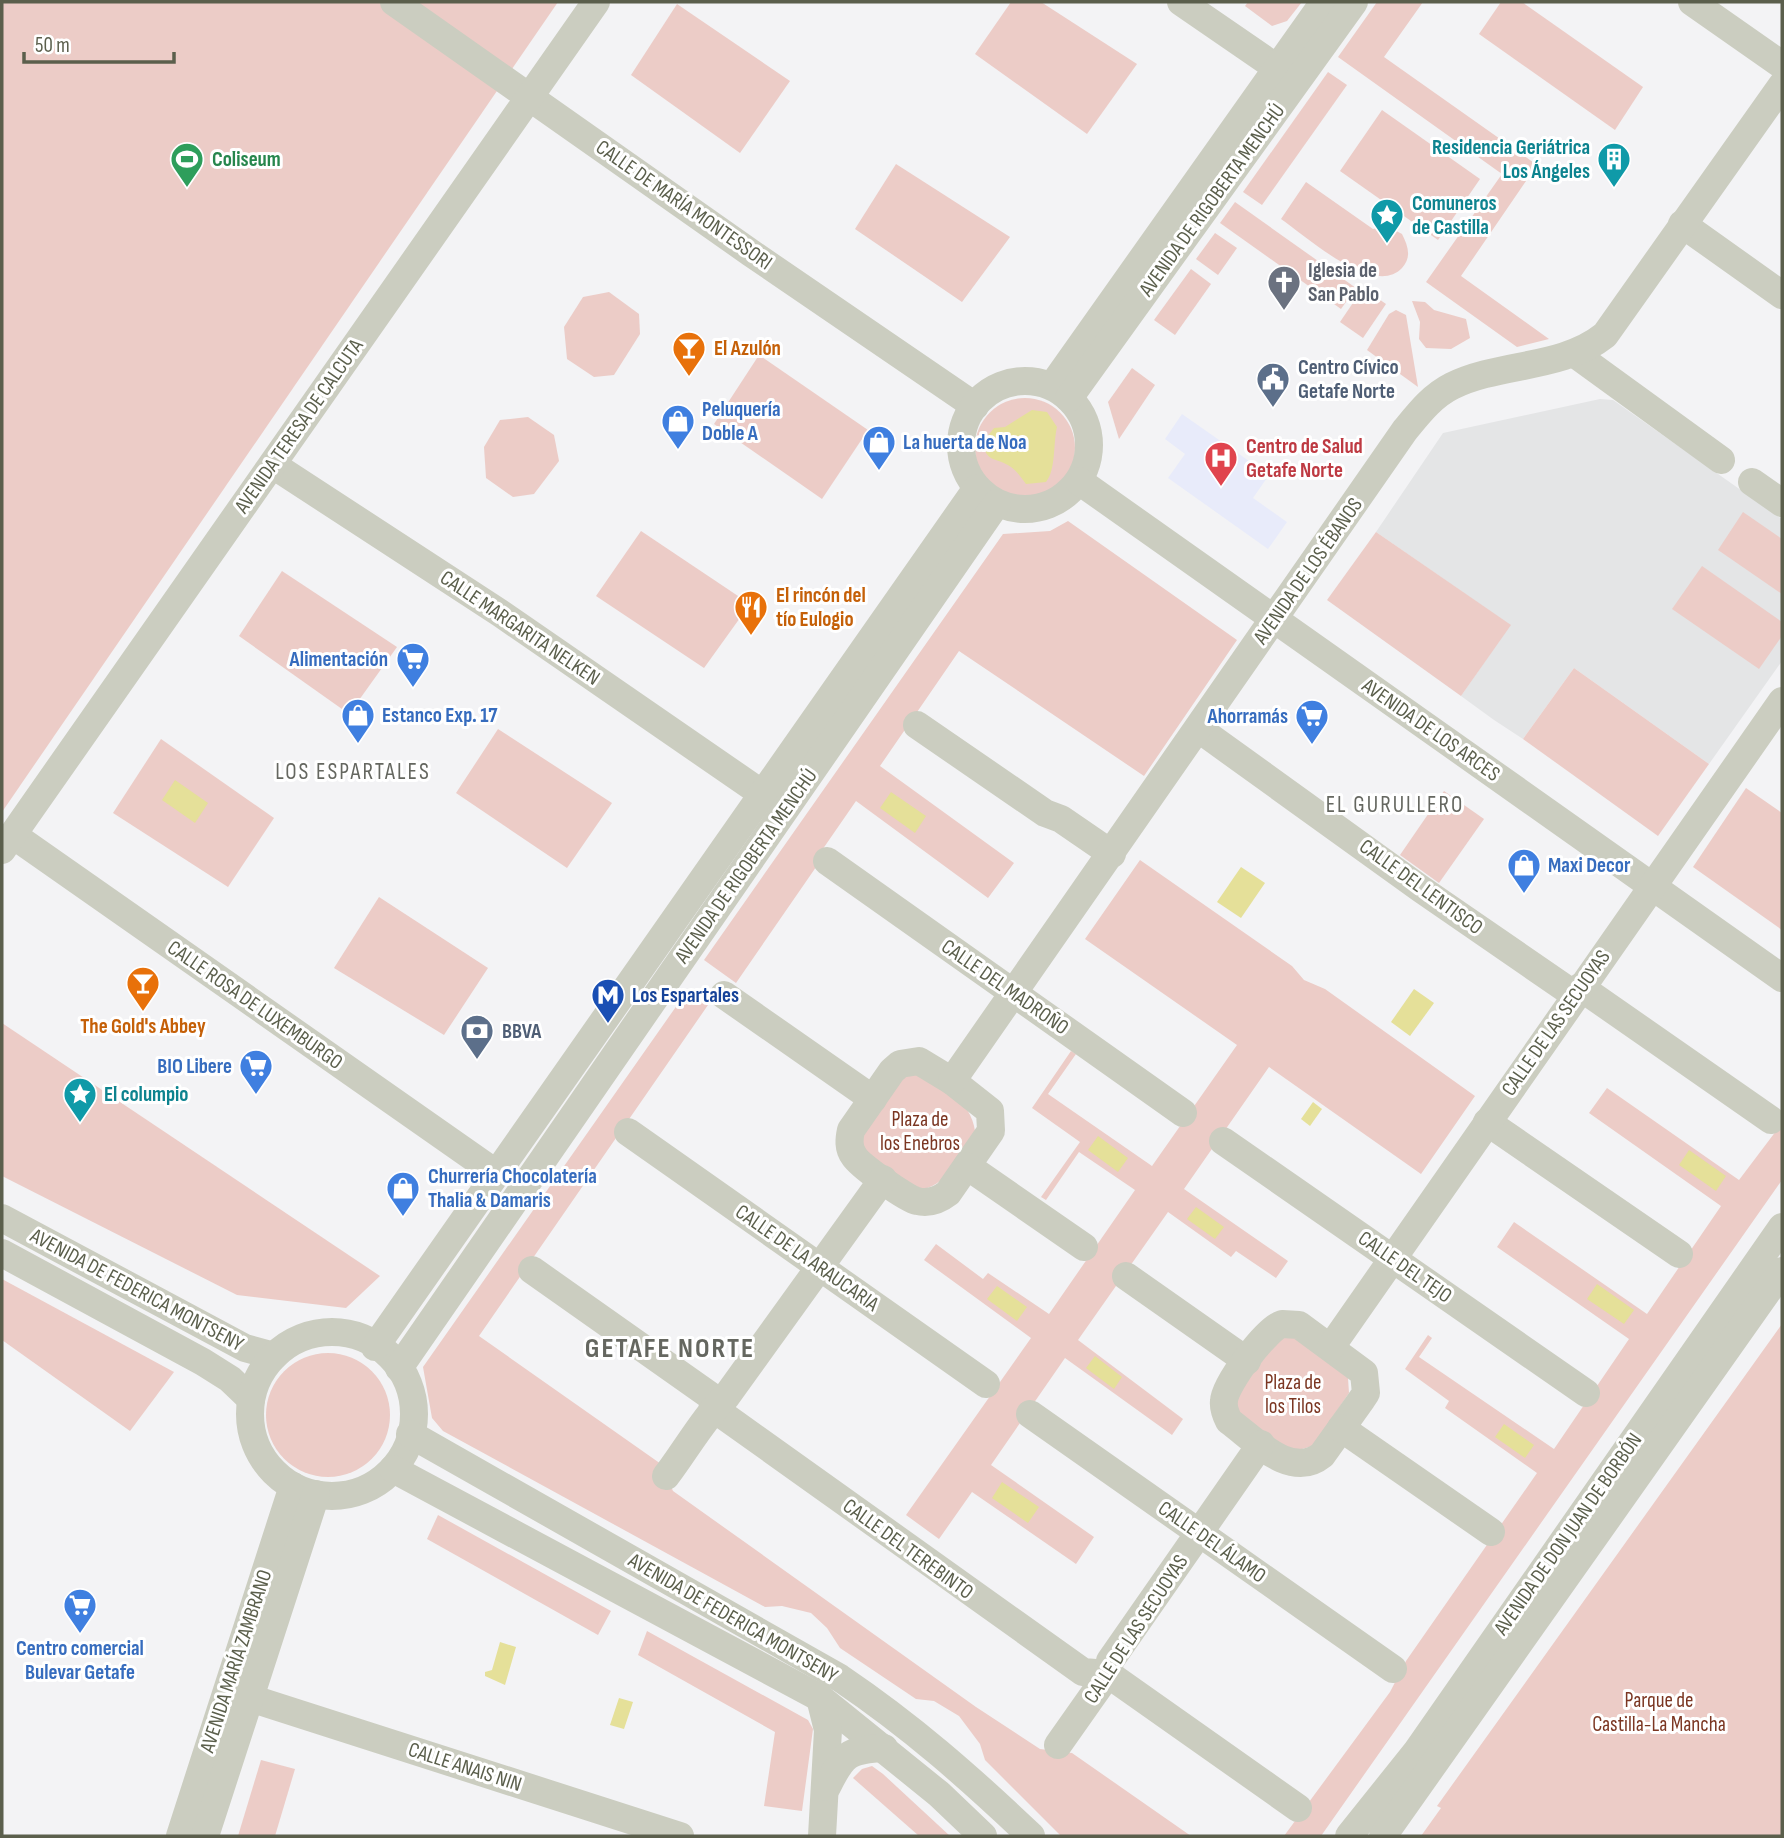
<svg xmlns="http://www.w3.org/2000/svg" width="1784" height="1838" font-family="'Sofia Sans Condensed',sans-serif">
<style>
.education{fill:#e4e5e6}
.medical{fill:#e8ebfa}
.green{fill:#ecccc7}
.water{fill:#e5e099}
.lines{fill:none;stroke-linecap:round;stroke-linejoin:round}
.minor{stroke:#cbcdc0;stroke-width:28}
.labels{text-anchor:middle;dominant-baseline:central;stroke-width:6;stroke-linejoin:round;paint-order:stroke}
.culture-label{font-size:21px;font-weight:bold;fill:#0d838f;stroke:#fff;text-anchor:start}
.leisure-label{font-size:21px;font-weight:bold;fill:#27864d;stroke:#fff;text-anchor:start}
.street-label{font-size:21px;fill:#5b5f4c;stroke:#fff}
.worship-label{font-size:21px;font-weight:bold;fill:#5b616d;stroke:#fff;text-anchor:start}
.food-label{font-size:21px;font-weight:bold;fill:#c56008;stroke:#fff;text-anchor:start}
.service-label{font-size:21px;font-weight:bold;fill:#4e5e75;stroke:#fff;text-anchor:start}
.shop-label{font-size:21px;font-weight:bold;fill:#366cbe;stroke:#fff;text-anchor:start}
.health-label{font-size:21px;font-weight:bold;fill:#be3a42;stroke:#fff;text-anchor:start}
.transit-label{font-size:21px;font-weight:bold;fill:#164399;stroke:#fff;text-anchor:start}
.park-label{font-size:21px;fill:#7b3622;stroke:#fff}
.neighbourhood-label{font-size:23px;letter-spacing:2px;fill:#656760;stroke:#fff}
.district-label{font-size:28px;font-weight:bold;letter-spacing:2px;fill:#656760;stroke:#fff}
</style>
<rect width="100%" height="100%" fill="#f3f3f5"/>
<!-- education -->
<path class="education" d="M 1600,399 L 1613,400 L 1782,519 L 1782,661 L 1709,764 L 1574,668 L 1523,739 L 1494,720 L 1461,696 L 1510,625 L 1376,532 L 1443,433 Z"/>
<!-- medical -->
<path class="medical" d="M 1182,414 L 1269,475 L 1253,498 L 1287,522 L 1268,549 L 1168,478 L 1185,454 L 1165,439 Z"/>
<!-- green -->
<g class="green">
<path d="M 2,2 L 558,2 L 2,812 Z"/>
<path d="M 1011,2 L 1041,2 L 1137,64 L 1087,134 L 975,54 Z"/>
<path d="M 1248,2 L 1302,2 L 1287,21 L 1272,26 L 1245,6 Z"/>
<path d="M 1377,2 L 1423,2 L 1384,57 L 1537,165 L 1461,276 L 1549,339 L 1517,347 L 1426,282 L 1502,174 L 1338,57 Z"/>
<path d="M 1501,2 L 1522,2 L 1643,87 L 1615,130 L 1479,34 Z"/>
<path d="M 677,4 L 790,81 L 740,153 L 631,75 Z"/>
<path d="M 1328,72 L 1347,85 L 1262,205 L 1243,192 Z"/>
<path d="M 1382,110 L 1480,179 L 1438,240 L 1340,171 Z"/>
<path d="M 896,164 L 1010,237 L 962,302 L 855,229 Z"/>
<path d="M 1306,182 L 1373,229 L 1387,226 L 1402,234 C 1408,246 1412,257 1402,268 C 1374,298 1307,237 1281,219 Z"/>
<path d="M 1235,202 L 1356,288 L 1341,309 L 1220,223 Z"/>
<path d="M 1215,233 L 1237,248 L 1218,275 L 1196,259 Z"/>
<path d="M 1191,269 L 1211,284 L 1175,335 L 1154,320 Z"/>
<path d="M 1363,288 L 1386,304 L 1363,338 L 1340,322 Z"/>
<path d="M 609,292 L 639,314 L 640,334 L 614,375 L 594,377 L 567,359 L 564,327 L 583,297 Z"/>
<path d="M 1412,301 L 1425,302 L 1434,310 L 1466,319 L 1470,338 L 1451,349 L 1426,348 L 1419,339 L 1420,322 Z"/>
<path d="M 1396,310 L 1406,315 L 1418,387 L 1367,350 L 1389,314 Z"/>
<path d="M 759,355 L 868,430 L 822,499 L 714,424 Z"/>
<path d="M 1132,368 L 1155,385 L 1119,439 L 1108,402 Z"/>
<circle cx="1025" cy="448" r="50"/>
<path d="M 528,417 L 554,435 L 559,461 L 534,494 L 513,497 L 486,478 L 484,447 L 500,420 Z"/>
<path d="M 1743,512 L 1782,539 L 1782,594 L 1718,550 Z"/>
<path d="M 1068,521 L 1237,640 L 1144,776 L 959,651 L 880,766 L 1014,863 L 988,898 L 856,801 L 818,856 L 821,859 L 814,870 L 736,983 L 704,960 L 1003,534 L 1050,531 Z"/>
<path d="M 641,531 L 750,604 L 704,668 L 596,596 Z"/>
<path d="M 1376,532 L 1511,625 L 1461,696 L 1327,600 Z"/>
<path d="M 1702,566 L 1782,622 L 1782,636 L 1759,669 L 1672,609 Z"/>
<path d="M 282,571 L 397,647 L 349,714 L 239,636 Z"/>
<path d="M 1574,668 L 1709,764 L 1658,836 L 1523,739 Z"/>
<path d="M 498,729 L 612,803 L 567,868 L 456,793 Z"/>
<path d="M 161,739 L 274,818 L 228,887 L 113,813 Z"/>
<path d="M 1746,788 L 1782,813 L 1782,930 L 1693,867 Z"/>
<path d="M 1444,791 L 1484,819 L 1439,883 L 1400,855 Z"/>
<path d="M 1140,860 L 1292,966 L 1304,980 L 1325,989 L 1475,1096 L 1421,1174 L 1269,1067 L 1184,1189 L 1288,1261 L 1276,1278 L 1236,1251 L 1231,1257 L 1168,1212 L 1078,1340 L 1183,1419 L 1172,1435 L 1065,1358 L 991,1465 L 1094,1537 L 1076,1564 L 972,1492 L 939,1539 L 906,1515 L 1031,1338 L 924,1260 L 936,1244 L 983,1279 L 988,1273 L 1049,1314 L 1135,1190 L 1079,1152 L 1046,1200 L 1041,1197 L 1080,1142 L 1032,1108 L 1071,1051 L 1076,1054 L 1048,1094 L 1152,1166 L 1237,1045 L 1085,939 Z"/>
<path d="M 379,897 L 488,968 L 444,1035 L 334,968 Z"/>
<path d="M 687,991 L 708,1005 L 479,1336 L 661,1464 L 673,1491 L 976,1707 L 1040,1749 L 1072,1753 L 1191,1836 L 1061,1836 L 985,1760 L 980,1744 L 959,1716 L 934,1701 L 916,1699 L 840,1648 L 827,1628 L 811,1613 L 782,1606 L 765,1607 L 443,1431 L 432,1418 L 423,1367 Z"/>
<path d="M 2,1023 L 380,1276 L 346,1308 L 237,1295 L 2,1176 Z"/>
<path d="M 910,1074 C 938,1074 972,1103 975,1131 C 960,1153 947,1189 917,1190 L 865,1154 C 863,1147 861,1138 864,1131 C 871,1115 895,1081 910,1074 Z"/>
<path d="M 1607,1088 L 1739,1180 L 1782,1123 L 1782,1180 L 1321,1836 L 1284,1836 L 1390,1692 L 1406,1661 L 1537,1473 L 1445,1408 L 1449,1401 L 1405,1369 L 1428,1335 L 1432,1338 L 1419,1357 L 1554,1449 L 1629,1339 L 1497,1247 L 1514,1222 L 1647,1314 L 1721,1206 L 1589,1113 Z"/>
<path d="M 2,1279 L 174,1372 L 130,1431 L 2,1340 Z"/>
<path d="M 1782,1324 L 1782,1836 L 1421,1836 L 1441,1808 L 1437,1806 Z"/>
<path d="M 1284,1336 L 1298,1336 L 1348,1378 L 1349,1393 L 1313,1446 L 1291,1452 L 1239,1416 C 1237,1409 1235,1401 1238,1394 C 1246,1375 1266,1345 1284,1336 Z"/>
<circle cx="328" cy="1415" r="62"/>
<path d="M 438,1515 L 611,1611 L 598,1635 L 427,1539 Z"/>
<path d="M 647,1631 L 808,1720 L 813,1729 L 802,1811 L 764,1806 L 775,1732 L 638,1655 Z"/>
<path d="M 261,1760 L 295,1769 L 275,1836 L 238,1836 Z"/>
<path d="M 872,1766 L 883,1774 L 950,1836 L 919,1836 L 853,1778 L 862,1769 Z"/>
</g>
<!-- water -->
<g class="water">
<path d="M 1032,410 L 1047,412 L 1057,427 C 1053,444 1056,470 1046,482 L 1026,484 C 1022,479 1017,471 1011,467 C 997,457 985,463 983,442 L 994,428 L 1005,427 Z"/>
<path d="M 175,780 L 208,803 L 195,823 L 162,800 Z"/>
<path d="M 891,792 L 926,816 L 915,833 L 880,808 Z"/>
<path d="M 1241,867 L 1265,883 L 1241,918 L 1217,902 Z"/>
<path d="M 1414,989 L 1434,1003 L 1410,1036 L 1391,1022 Z"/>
<path d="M 1313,1102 L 1322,1109 L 1310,1126 L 1301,1119 Z"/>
<path d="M 1098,1136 L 1128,1158 L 1118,1172 L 1088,1150 Z"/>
<path d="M 1689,1150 L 1726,1176 L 1716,1191 L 1679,1165 Z"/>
<path d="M 1196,1207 L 1224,1227 L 1215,1239 L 1187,1219 Z"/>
<path d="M 1597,1284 L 1634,1310 L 1624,1324 L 1587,1299 Z"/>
<path d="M 997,1286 L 1027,1307 L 1017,1321 L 987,1299 Z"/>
<path d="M 1095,1356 L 1122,1377 L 1114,1389 L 1086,1368 Z"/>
<path d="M 1504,1424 L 1534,1445 L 1525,1458 L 1495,1437 Z"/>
<path d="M 1002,1482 L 1039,1507 L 1028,1523 L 992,1498 Z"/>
<path d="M 500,1642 L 516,1647 L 505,1685 L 485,1676 L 485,1672 L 492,1670 Z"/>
<path d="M 619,1698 L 633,1702 L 624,1729 L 610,1725 Z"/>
</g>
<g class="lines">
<!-- minor -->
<g class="minor">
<path d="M 394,2 L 751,253 L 975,406"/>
<path d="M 1181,2 L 1277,68"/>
<path d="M 1692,2 L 1782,65"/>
<path d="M 1682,224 L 1782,295"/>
<path d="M 1575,354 L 1721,460"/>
<circle cx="1025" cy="445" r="64"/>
<path d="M 1052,386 L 1324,2"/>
<path d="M 1069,398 L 1354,2"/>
<path d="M 273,465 L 500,613 L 764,795"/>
<path d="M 1079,481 L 1782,978"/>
<path d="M 1752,482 L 1782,503"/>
<path d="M 917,725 L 1045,813 L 1061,819 L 1112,854"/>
<path d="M 1199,729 L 1421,889 L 1575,995"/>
<path d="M 13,835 L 497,1174"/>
<path d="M 2,850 L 596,2"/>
<path d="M 827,861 L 1183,1113"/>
<path d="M 1580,987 L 1771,1120"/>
<path d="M 724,995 L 873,1099"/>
<path d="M 919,1061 L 952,1081 L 990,1111 L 991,1131 L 948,1193 C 939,1200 929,1204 917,1201 C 907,1199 860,1166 854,1156 C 848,1148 849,1139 851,1130 L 892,1071 L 900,1064 Z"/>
<path d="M 952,1081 L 1405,430 C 1419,413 1432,396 1452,386 C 1501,362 1561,370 1605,335 L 1782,85"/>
<path d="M 1487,1122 L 1679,1254"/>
<path d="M 628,1132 L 986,1384"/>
<path d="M 1223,1141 L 1586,1393"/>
<path d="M 967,1166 L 1084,1247"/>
<path d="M 2,1218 L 245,1348 L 274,1356"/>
<path d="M 2,1253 L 203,1362 L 230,1379 L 251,1399"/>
<path d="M 532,1270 L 712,1397 L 713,1408 L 1083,1672 L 1108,1674 L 1298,1808"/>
<path d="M 1126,1276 L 1247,1361"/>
<path d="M 1282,1324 L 1299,1325 L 1364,1373 L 1366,1393 L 1362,1399 L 1322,1455 C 1291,1480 1255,1440 1229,1421 C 1226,1415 1223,1408 1224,1401 C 1225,1384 1266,1329 1282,1324 Z"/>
<circle cx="332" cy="1414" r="82"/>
<path d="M 375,1347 L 977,488"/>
<path d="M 1331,1347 L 1782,701"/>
<path d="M 399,1368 L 997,503"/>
<path d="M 1030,1414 L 1393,1669"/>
<path d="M 1341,1428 L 1491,1532"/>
<path d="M 410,1434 L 840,1678 C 911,1726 969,1777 1031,1836"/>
<path d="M 393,1469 L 820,1698 L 939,1794 L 983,1836"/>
<path d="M 666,1476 C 684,1453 706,1414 726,1397 L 883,1179"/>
<path d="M 250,1698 L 680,1836"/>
<path d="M 820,1698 L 828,1730 L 822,1836"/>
<path d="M 1058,1745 L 1108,1674 L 1110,1661 L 1261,1444"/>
<path d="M 827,1787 C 843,1754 848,1750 884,1748"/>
<path d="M 180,1836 L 293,1486"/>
<path d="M 205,1836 L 316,1494"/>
<path d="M 1349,1836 L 1417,1751 L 1782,1227"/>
<path d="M 1383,1836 L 1782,1271"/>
</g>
</g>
<!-- icons -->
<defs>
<symbol id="stadium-pin" viewBox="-11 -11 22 30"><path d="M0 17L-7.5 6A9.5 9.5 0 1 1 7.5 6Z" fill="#2e9e5b" stroke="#fff"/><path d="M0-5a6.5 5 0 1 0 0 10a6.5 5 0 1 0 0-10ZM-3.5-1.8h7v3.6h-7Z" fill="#fff"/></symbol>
<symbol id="building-pin" viewBox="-11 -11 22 30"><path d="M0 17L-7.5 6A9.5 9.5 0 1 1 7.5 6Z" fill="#0f9aa8" stroke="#fff"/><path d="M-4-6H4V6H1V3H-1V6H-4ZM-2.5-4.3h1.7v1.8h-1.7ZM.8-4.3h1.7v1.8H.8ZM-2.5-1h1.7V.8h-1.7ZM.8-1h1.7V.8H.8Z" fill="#fff"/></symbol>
<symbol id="sight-pin" viewBox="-11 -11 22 30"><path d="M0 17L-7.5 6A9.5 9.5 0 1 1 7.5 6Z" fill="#0f9aa8" stroke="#fff"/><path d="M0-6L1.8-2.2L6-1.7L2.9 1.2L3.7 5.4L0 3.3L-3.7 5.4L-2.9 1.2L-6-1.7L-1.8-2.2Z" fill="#fff"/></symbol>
<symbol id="church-pin" viewBox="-11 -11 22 30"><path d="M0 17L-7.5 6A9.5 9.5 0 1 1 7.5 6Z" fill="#6b7280" stroke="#fff"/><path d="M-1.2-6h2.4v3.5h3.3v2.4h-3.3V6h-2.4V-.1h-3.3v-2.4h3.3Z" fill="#fff"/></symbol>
<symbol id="bar-pin" viewBox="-11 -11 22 30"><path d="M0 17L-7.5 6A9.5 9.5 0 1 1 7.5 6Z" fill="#e8710a" stroke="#fff"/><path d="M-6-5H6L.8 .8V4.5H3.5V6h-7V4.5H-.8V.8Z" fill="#fff"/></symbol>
<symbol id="civic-pin" viewBox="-11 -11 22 30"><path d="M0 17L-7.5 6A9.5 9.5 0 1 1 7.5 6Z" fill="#5c6f8a" stroke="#fff"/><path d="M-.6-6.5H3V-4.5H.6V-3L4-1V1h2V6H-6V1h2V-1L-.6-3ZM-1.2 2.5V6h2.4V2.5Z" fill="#fff"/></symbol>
<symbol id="shop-pin" viewBox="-11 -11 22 30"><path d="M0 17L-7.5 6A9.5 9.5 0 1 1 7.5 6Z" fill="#3f7fe0" stroke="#fff"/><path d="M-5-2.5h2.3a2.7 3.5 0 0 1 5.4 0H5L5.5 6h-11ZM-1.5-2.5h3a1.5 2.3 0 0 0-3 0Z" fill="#fff"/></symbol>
<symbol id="hospital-pin" viewBox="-11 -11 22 30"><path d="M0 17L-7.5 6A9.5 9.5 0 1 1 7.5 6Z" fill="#e0444e" stroke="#fff"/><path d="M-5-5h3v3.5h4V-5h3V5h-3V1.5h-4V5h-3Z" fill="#fff"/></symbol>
<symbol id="restaurant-pin" viewBox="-11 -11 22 30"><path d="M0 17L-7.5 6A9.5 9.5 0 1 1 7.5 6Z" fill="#e8710a" stroke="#fff"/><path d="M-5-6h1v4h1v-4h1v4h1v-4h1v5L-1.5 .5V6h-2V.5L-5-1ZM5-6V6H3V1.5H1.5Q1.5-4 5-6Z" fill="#fff"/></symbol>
<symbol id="supermarket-pin" viewBox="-11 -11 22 30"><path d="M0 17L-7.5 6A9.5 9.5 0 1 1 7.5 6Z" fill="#3f7fe0" stroke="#fff"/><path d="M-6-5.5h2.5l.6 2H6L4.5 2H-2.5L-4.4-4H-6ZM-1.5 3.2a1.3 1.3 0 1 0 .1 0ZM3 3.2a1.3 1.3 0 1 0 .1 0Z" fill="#fff"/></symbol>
<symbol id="metro-pin" viewBox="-11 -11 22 30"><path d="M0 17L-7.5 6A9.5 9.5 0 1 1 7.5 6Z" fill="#1a4fb4" stroke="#fff"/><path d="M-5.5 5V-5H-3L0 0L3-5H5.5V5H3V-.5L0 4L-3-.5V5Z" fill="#fff"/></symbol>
<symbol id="bank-pin" viewBox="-11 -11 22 30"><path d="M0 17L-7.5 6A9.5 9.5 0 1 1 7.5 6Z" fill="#5c6f8a" stroke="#fff"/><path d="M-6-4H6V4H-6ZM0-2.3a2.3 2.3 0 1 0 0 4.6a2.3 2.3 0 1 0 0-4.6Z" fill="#fff"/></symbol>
</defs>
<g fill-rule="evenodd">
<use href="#stadium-pin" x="168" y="140" width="38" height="52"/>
<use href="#building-pin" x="1595" y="140" width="38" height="52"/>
<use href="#sight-pin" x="1368" y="196" width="38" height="52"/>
<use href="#church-pin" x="1265" y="263" width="38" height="52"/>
<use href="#bar-pin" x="670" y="329" width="38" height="52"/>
<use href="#civic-pin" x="1254" y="360" width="38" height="52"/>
<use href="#shop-pin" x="659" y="402" width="38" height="52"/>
<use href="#shop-pin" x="860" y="423" width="38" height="52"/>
<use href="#hospital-pin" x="1202" y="439" width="38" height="52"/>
<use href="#restaurant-pin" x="732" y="588" width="38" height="52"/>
<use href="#supermarket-pin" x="394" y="640" width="38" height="52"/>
<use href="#shop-pin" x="339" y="696" width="38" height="52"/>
<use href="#supermarket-pin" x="1293" y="697" width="38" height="52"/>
<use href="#shop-pin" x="1505" y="846" width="38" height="52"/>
<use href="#bar-pin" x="124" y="964" width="38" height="52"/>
<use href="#metro-pin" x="589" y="976" width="38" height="52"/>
<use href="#bank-pin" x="458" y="1012" width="38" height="52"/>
<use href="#supermarket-pin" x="237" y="1047" width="38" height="52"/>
<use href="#sight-pin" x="61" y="1075" width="38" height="52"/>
<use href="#shop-pin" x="384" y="1169" width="38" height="52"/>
<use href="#supermarket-pin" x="61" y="1586" width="38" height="52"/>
</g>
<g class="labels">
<!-- culture labels -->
<g class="culture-label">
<text x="1590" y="147" text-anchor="end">Residencia Geriátrica<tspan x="1590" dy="24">Los Ángeles</tspan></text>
<text x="1412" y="203">Comuneros<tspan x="1412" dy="24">de Castilla</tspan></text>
<text x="104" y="1094">El columpio</text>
</g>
<!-- leisure labels -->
<g class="leisure-label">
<text x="212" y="159">Coliseum</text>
</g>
<!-- street labels -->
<g class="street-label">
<text transform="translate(1212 200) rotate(-54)">AVENIDA DE RIGOBERTA MENCHÚ</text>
<text transform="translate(684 205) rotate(35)">CALLE DE MARÍA MONTESSORI</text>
<text transform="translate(299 426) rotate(-55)">AVENIDA TERESA DE CALCUTA</text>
<text transform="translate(1308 571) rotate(-55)">AVENIDA DE LOS ÉBANOS</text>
<text transform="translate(520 628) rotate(34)">CALLE MARGARITA NELKEN</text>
<text transform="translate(1431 730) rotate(35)">AVENIDA DE LOS ARCES</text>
<text transform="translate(746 866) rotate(-55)">AVENIDA DE RIGOBERTA MENCHÚ</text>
<text transform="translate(1421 887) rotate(36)">CALLE DEL LENTISCO</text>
<text transform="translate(1005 987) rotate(35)">CALLE DEL MADROÑO</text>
<text transform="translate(255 1005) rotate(35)">CALLE ROSA DE LUXEMBURGO</text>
<text transform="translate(1556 1023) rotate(-55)">CALLE DE LAS SECUOYAS</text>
<text transform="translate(807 1258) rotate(35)">CALLE DE LA ARAUCARIA</text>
<text transform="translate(1405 1267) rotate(35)">CALLE DEL TEJO</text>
<text transform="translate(137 1290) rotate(28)">AVENIDA DE FEDERICA MONTSENY</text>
<text transform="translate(1568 1534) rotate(-55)">AVENIDA DE DON JUAN DE BORBÓN</text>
<text transform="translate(1212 1542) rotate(35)">CALLE DEL ÁLAMO</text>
<text transform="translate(908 1549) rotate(36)">CALLE DEL TEREBINTO</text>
<text transform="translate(733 1618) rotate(30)">AVENIDA DE FEDERICA MONTSENY</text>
<text transform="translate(1136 1629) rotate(-57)">CALLE DE LAS SECUOYAS</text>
<text transform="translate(236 1661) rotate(-72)">AVENIDA MARÍA ZAMBRANO</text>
<text transform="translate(465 1767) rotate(18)">CALLE ANAIS NIN</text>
</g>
<!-- worship labels -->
<g class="worship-label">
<text x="1308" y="270">Iglesia de<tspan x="1308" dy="24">San Pablo</tspan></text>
</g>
<!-- food labels -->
<g class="food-label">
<text x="714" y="348">El Azulón</text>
<text x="776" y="595">El rincón del<tspan x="776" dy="24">tío Eulogio</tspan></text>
<text x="143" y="1026" text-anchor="middle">The Gold's Abbey</text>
</g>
<!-- service labels -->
<g class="service-label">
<text x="1298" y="367">Centro Cívico<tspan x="1298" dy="24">Getafe Norte</tspan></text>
<text x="502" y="1031">BBVA</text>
</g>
<!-- shop labels -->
<g class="shop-label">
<text x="702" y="409">Peluquería<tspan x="702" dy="24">Doble A</tspan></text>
<text x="903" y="442">La huerta de Noa</text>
<text x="388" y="659" text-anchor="end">Alimentación</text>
<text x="382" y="715">Estanco Exp. 17</text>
<text x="1288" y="716" text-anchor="end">Ahorramás</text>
<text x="1548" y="865">Maxi Decor</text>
<text x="232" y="1066" text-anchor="end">BIO Libere</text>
<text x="428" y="1176">Churrería Chocolatería<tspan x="428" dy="24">Thalia &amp; Damaris</tspan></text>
<text x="80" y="1648" text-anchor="middle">Centro comercial<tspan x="80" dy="24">Bulevar Getafe</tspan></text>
</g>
<!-- health labels -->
<g class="health-label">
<text x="1246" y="446">Centro de Salud<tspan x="1246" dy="24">Getafe Norte</tspan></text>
</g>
<!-- transit labels -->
<g class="transit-label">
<text x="632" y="995">Los Espartales</text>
</g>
<!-- park labels -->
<g class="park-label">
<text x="920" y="1119">Plaza de<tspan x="920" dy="24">los Enebros</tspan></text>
<text x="1293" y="1382">Plaza de<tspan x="1293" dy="24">los Tilos</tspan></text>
<text x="1659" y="1700">Parque de<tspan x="1659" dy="24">Castilla-La Mancha</tspan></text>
</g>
<!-- neighbourhood labels -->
<g class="neighbourhood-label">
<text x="353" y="772">LOS ESPARTALES</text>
<text x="1395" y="805">EL GURULLERO</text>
</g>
<!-- district labels -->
<g class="district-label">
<text x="670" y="1348">GETAFE NORTE</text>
</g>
</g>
<!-- border -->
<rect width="1784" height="1838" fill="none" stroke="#5b5f4c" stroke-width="7"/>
<!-- scale -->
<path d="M24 52v10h150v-10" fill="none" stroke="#5b5f4c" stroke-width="3.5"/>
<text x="35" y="52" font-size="21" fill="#5b5f4c" stroke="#ffffff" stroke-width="5" paint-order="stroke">50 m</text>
</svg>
